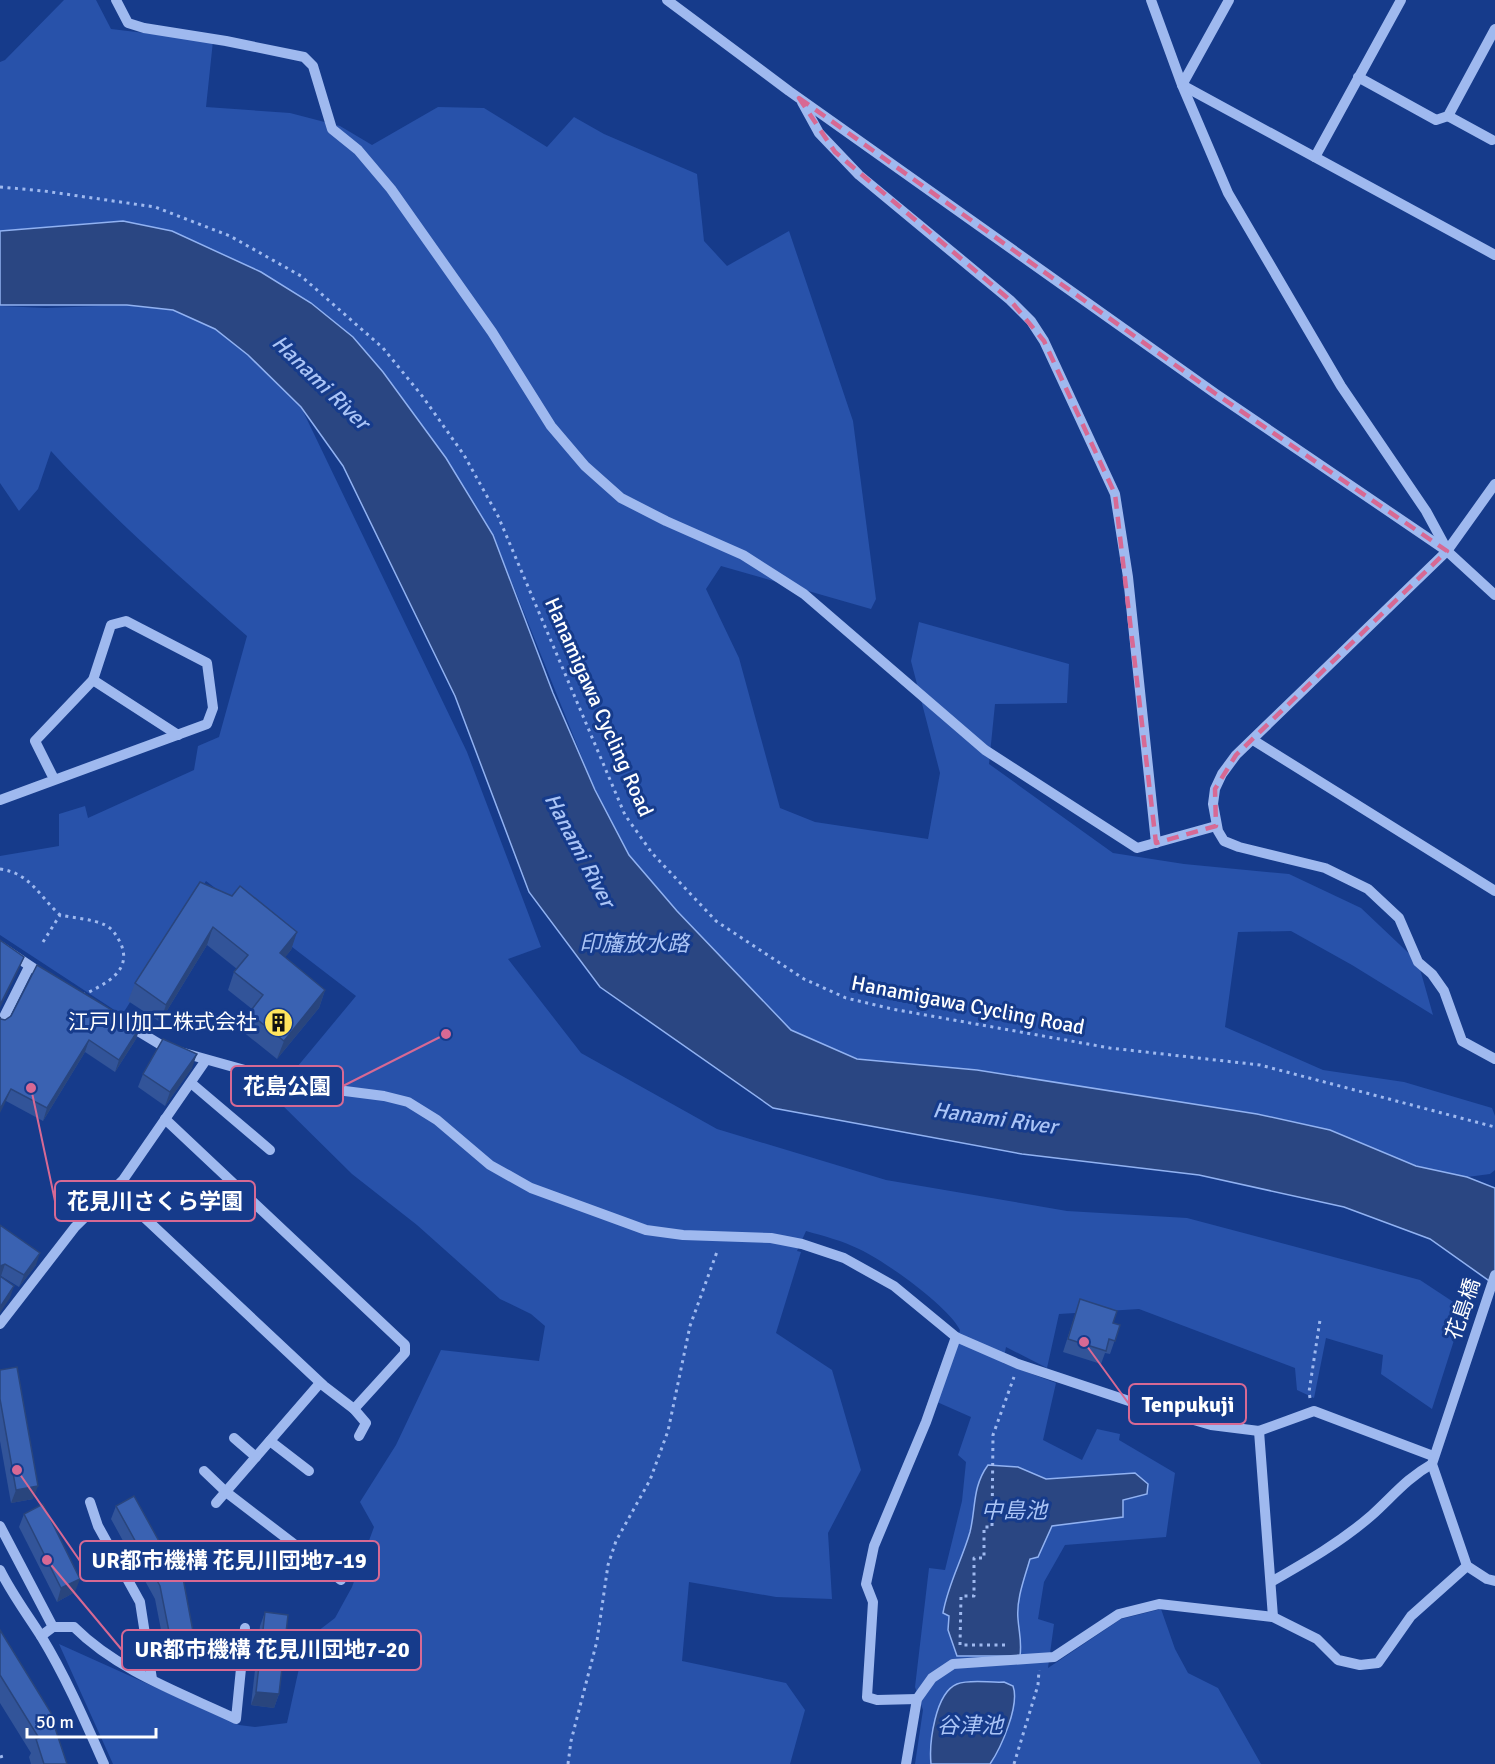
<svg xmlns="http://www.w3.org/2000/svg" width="1495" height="1764" font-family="Signika,'Noto Sans JP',sans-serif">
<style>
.green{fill:#2852aa}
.water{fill:#2a4682;stroke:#91b2f2;stroke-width:1.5}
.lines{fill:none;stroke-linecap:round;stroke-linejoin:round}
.path{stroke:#9fb9ef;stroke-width:3;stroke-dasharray:3 4.5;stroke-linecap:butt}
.minor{stroke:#9fb9ef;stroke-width:10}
.wall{fill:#325499}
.shaded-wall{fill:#29457d}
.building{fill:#3a62b2;stroke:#29457d;stroke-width:1.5}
.marked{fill:none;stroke:#d76994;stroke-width:4.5;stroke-dasharray:12 8;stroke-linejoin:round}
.labels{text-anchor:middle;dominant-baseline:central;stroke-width:6;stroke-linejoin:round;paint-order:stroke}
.street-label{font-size:21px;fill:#fff;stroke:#163b8b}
.poi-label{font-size:21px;fill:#fff;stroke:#163b8b;text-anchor:end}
.water-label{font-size:22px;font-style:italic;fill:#aac4f6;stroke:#163b8b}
.leader{fill:none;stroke:#d76994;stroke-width:2}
.callout-dot{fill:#d76994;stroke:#163b8b;stroke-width:2}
.callout{fill:#163b8b;stroke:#d76994;stroke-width:2}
.callout-label{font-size:22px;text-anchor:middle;font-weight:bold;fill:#fff}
</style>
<rect width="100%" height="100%" fill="#163b8b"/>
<!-- green -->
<g class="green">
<path d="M 64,0 L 96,0 L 111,29 L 213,41 L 206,107 L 290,113 L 340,126 L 372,145 L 438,107 L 484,108 L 547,147 L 574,117 L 604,134 L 697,174 L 704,241 L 727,266 L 789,231 L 853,421 L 876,599 L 871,609 L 721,566 L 706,589 L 739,658 L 780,808 L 815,822 L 928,839 L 940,773 L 911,661 L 919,622 L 1069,664 L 1067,703 L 995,704 L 989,764 L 1113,853 L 1184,864 L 1289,874 L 1361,908 L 1418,962 L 1433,1015 L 1352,965 L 1291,931 L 1238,932 L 1225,1027 L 1323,1070 L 1404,1082 L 1492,1108 L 1495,1116 L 1495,1170 L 1490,1174 L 1467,1177 L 1416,1166 L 1330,1130 L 1257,1114 L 977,1070 L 857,1059 L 791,1030 L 677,911 L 629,855 L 595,790 L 493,535 L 446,458 L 383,372 L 353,337 L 123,221 L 0,231 L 0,62 L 5,60 Z"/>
<path d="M 127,305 L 173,310 L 215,329 L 248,355 L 301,407 L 467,752 L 541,947 L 508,959 L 581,1053 L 717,1129 L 886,1180 L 1067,1211 L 1187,1218 L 1420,1280 L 1464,1309 L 1432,1409 L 1381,1374 L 1383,1355 L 1326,1338 L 1314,1398 L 1297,1390 L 1295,1368 L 1139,1309 L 1059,1314 L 1047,1368 L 1006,1347 L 1003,1363 L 1056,1383 L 1043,1440 L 1082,1460 L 1097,1429 L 1120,1434 L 1119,1440 L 1175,1473 L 1166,1537 L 1065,1545 L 1044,1582 L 1038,1619 L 1054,1624 L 1048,1668 L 1121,1619 L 1161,1609 L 1175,1649 L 1188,1673 L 1218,1688 L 1261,1764 L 915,1764 L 923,1710 L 915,1687 L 929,1568 L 945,1570 L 962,1501 L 966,1462 L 958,1455 L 971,1417 L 937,1402 L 960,1330 C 948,1306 885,1261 859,1249 C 843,1241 824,1236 806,1231 L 797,1251 L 801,1252 L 776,1333 L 832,1370 L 861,1470 L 828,1533 L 832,1599 L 776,1597 L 689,1582 L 682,1661 L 786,1683 L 805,1710 L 790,1764 L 113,1764 L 59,1644 L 239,1725 L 255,1727 L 287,1723 L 305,1641 L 335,1618 L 352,1587 L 374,1527 L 360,1502 L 396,1445 L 441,1350 L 539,1361 L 545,1326 L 531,1314 L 500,1299 L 417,1225 L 352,1174 L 273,1096 L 356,996 L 206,881 L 122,1015 L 0,935 L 0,856 L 59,846 L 59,814 L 85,806 L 88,818 L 194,770 L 198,746 L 219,737 L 247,636 C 179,576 112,518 51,451 L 38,489 L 19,511 L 0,483 L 0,306 L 46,308 Z"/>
</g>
<!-- water -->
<g class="water">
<path d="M 123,221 L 172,231 L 261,272 L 311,303 L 353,337 L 383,372 L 446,458 L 493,535 L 553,693 L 595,790 L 629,855 L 677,911 L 791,1030 L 857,1059 L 977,1070 L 1257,1114 L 1330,1130 L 1416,1166 L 1467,1177 L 1495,1188 L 1495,1285 L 1430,1239 L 1344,1207 L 1199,1175 L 1022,1154 L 773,1108 L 600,987 L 529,892 L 455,696 L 343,466 L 301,407 L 248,355 L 215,329 L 173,310 L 127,305 L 0,305 L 0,231 Z"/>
<path d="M 988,1465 L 1018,1467 L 1046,1479 L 1135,1473 L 1148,1484 L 1147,1494 L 1123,1500 L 1123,1517 L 1052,1526 L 1038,1557 L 1030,1559 C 1025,1577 1016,1599 1018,1619 C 1019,1633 1022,1641 1020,1656 L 957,1656 L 948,1630 L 949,1616 L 943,1613 C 948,1584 962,1560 970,1532 C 976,1508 972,1487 988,1465 Z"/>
<path d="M 1004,1682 L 1013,1686 C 1020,1705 1001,1748 990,1764 L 931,1764 C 929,1743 935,1693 957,1684 C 970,1679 990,1683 1004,1682 Z"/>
</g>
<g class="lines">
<!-- path -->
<g class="path">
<path d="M 0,187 L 44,191 L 155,207 L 230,236 L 301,276 L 383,348 L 423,397 L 464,455 L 498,516 L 625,815 L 652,853 L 716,921 L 804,979 L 846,998 L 892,1009 L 1110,1048 L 1260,1065 L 1495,1127"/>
<path d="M 0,869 C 30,873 39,896 60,915"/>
<path d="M 43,942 L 60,915 C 73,918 93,919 105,925 C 113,929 116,935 120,942 C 134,971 105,984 83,995"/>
<path d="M 1310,1398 L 1309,1392 L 1320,1320"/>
<path d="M 1005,1645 L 960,1645 L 961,1596 L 974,1596 L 974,1558 L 984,1558 L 984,1527 L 992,1527 L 993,1435 L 1014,1377"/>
<path d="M 0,1757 L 7,1755"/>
<path d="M 568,1764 L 571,1741 L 597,1641 L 608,1565 L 616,1541 L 650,1480 L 668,1431 L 690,1326 L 718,1249"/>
<path d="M 1014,1764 L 1038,1685 L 1039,1670"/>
</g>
<!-- minor -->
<g class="minor">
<path d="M 116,0 L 128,23 L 144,28 L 226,41 L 304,57 L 313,66 L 332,129 L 358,150 L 391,189 L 492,332 L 551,426 L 585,466 L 621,498 L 666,521 L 743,555 L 804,594 L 985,750 L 1137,848 L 1216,826"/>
<path d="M 667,0 L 789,91 L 1216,394 L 1447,551 L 1495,595"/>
<path d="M 1151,0 L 1182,85 L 1228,193 L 1341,386 L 1426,511 L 1446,548"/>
<path d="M 1229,0 L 1182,85 L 1495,255"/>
<path d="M 1358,77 L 1436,120 L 1448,116 L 1495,29"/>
<path d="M 802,102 L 819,133 L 859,175 L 1010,300 L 1031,321 L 1044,341 L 1115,494 L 1128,577 L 1156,843"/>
<path d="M 1448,116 L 1492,140"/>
<path d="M 1315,157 L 1401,0"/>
<path d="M 1495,484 L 1447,551 L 1236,755 L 1222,774 L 1215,789 L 1213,804 L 1218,831 L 1224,841 L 1239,847 L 1325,868 L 1368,889 L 1399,918 L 1418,962 L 1432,974 L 1444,991 L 1462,1041 L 1495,1059"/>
<path d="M 93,680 L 178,735"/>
<path d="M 1253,740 L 1495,891"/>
<path d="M 0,800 L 207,724 L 213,708 L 207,663 L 126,621 L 111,625 L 93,680 L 35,741 L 54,779"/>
<path d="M 0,946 L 45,976"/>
<path d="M 0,1025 L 29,967"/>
<path d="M 128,1025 L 166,1048 L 298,1085 L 384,1096 L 408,1102 L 437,1120 L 490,1165 L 531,1188 L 646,1230 L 683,1235 L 771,1238 L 802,1244 L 844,1258 L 894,1286 L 956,1337 L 1018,1364 L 1132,1402 L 1211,1425 L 1259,1431 L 1314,1411 L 1433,1456"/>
<path d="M 191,1083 L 270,1150"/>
<path d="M 165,1119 L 405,1345 L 405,1353 L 354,1409"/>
<path d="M 114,1189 L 324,1386 L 354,1409 L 366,1423 L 359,1436"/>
<path d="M 1495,1275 L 1432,1464 L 1467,1566 L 1487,1579 L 1495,1581"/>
<path d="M 0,1324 L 75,1227 L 123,1180 L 206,1060"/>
<path d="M 1259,1431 L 1273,1617"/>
<path d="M 234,1438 L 256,1457"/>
<path d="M 270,1441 L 309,1471"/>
<path d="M 204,1471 L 226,1492 L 341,1580"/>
<path d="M 90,1502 L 98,1526 L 140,1602 L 152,1679"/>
<path d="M 216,1503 L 320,1383"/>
<path d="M 0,1526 L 53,1627"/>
<path d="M 0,1570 C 12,1594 27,1614 41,1636 C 66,1677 85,1721 104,1764"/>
<path d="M 1271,1582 C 1306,1562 1341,1542 1372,1515 C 1393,1496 1407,1478 1432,1464"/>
<path d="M 41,1636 L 53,1627 L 74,1627 C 118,1671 181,1693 236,1719 L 245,1628"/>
<path d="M 917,1699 L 877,1700 L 867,1697 L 873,1602 L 866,1584 L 874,1546 L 926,1422 L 956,1337"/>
<path d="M 906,1764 L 917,1699 L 932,1678 L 953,1664 L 1054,1657 L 1119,1614 L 1159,1604 L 1273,1617 L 1317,1639 L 1338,1660 L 1360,1665 L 1378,1663 L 1411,1616 L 1467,1566"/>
</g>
</g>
<!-- wall -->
<g class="wall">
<path d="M 200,882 L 297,932 L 291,950 L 285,957 L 325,990 L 319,1008 L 277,1059 L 242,1031 L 249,1013 L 252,1009 L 228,990 L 234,972 L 237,969 L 207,945 L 160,1022 L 128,1001 L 135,983 Z"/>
<path d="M 1,1019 L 5,1020 L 140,1027 L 136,1039 L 115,1072 L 85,1052 L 43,1121 L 6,1101 Z"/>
<path d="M 192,1068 L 165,1106 L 138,1087 L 143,1074 Z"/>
<path d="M 0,1225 L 36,1265 L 19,1287 L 1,1276 L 0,1276 Z"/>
<path d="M 1080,1299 L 1113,1323 L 1120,1325 L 1110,1354 L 1105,1353 L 1101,1364 L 1063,1352 Z"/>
<path d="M 0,1370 L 33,1499 L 11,1503 L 0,1441 Z"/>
<path d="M 116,1506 L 197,1653 L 192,1666 L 169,1671 L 155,1599 L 111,1519 Z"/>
<path d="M 24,1514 L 75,1592 L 57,1602 L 19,1527 Z"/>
<path d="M 265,1612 L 279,1694 L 274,1708 L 251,1705 L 260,1626 Z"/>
<path d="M 0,1630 L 54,1726 L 67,1764 L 31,1764 L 29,1757 L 31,1753 L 0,1703 Z"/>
</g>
<!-- shaded-wall -->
<g class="shaded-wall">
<path d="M 213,927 L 207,945 L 160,1022 L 166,1005 Z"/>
<path d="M 297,932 L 291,950 L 274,971 L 280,953 Z"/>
<path d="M 24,957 L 19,969 L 0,1008 L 0,1005 Z"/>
<path d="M 325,990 L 319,1008 L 277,1059 L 284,1041 Z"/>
<path d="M 140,1027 L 136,1039 L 115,1072 L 119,1060 Z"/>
<path d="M 89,1040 L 85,1052 L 43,1121 L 47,1108 Z"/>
<path d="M 197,1054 L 192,1068 L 165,1106 L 170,1092 Z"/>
<path d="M 11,1089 L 6,1101 L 0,1113 L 0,1109 Z"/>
<path d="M 40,1253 L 36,1265 L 19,1287 L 24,1275 Z"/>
<path d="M 5,1264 L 1,1276 L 0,1276 L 0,1266 Z"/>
<path d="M 14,1286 L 10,1298 L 0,1313 L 0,1307 Z"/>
<path d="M 38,1486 L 33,1499 L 11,1503 L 16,1490 Z"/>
<path d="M 80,1579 L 75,1592 L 57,1602 L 61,1588 Z"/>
<path d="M 197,1653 L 192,1666 L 169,1671 L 174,1657 Z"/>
<path d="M 256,1692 L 279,1694 L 274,1708 L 251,1705 Z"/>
</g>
<!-- building -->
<g class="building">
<path d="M 200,882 L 232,896 L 240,886 L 297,932 L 280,953 L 325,990 L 284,1041 L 249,1013 L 263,995 L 234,972 L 248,955 L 213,927 L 166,1005 L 135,983 Z"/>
<path d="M 0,940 L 24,957 L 0,1005 Z"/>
<path d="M 37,965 L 140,1027 L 119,1060 L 89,1040 L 47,1108 L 11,1089 L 0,1109 L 0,1017 L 1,1019 L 5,1020 L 11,1016 Z"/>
<path d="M 163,1039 L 197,1054 L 170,1092 L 143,1074 Z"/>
<path d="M 0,1225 L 40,1253 L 24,1275 L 5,1264 L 0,1266 Z"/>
<path d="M 0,1276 L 14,1286 L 0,1307 Z"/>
<path d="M 1080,1299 L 1117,1311 L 1113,1323 L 1120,1325 L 1115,1341 L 1109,1339 L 1106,1351 L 1068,1339 Z"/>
<path d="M 17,1367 L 38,1486 L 16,1490 L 0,1399 L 0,1370 Z"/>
<path d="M 134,1496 L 180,1579 L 183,1578 L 197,1653 L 174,1657 L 160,1586 L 116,1506 Z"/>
<path d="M 43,1504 L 80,1579 L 61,1588 L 24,1514 Z"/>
<path d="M 265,1612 L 288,1615 L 279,1694 L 256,1692 Z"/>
<path d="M 0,1630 L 56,1721 L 53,1722 L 67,1764 L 44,1764 L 36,1739 L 39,1738 L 0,1675 Z"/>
</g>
<!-- marked area -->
<path class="marked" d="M 799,98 L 1216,394 L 1447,551 L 1236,755 L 1215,789 L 1216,826 L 1156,843 L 1115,494 L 1044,341 L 1010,300 L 835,152 Z"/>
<!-- icons -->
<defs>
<symbol id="building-disc" viewBox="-11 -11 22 22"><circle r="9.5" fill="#ffe45d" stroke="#163b8b"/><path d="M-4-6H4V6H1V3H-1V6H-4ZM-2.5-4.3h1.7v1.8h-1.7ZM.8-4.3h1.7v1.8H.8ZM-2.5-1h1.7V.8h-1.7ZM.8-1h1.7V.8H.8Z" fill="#111"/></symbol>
</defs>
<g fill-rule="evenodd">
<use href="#building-disc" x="262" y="1006" width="33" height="33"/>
</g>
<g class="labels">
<!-- street labels -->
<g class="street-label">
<text transform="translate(599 707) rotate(66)">Hanamigawa Cycling Road</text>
<text transform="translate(968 1005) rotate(11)">Hanamigawa Cycling Road</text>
<text transform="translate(1463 1309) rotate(-71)">花島橋</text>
</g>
<!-- poi labels -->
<g class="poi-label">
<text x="257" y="1022">江戸川加工株式会社</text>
</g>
<!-- water labels -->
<g class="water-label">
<text transform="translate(321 382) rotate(44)">Hanami River</text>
<text transform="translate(580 850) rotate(62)">Hanami River</text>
<text x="634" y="943">印旛放水路</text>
<text transform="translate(995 1118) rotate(8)">Hanami River</text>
<text x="1014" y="1510">中島池</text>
<text x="970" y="1725">谷津池</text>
</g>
</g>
<!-- callouts -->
<path class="leader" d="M446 1034L343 1086M31 1088L55 1201M1084 1342L1129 1404M17 1470L80 1561M47 1560L122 1650"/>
<g class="callout-dot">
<circle cx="446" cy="1034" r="6"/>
<circle cx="31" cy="1088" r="6"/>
<circle cx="1084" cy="1342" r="6"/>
<circle cx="17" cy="1470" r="6"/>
<circle cx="47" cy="1560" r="6"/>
</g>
<g class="callout">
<rect x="231" y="1066" width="112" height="40" rx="6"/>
<rect x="55" y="1181" width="200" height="40" rx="6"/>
<rect x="1129" y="1384" width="117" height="40" rx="6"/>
<rect x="80" y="1541" width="299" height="40" rx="6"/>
<rect x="122" y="1630" width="299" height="40" rx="6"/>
</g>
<g class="callout-label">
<text x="287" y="1094">花島公園</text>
<text x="155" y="1209">花見川さくら学園</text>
<text x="1188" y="1412">Tenpukuji</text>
<text x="229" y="1568">UR都市機構 花見川団地7-19</text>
<text x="272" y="1657">UR都市機構 花見川団地7-20</text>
</g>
<!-- scale -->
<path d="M27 1728v9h129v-9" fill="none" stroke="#ffffff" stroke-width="3"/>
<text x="36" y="1728" font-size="18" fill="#ffffff" stroke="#163b8b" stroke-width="4.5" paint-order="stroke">50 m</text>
</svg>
